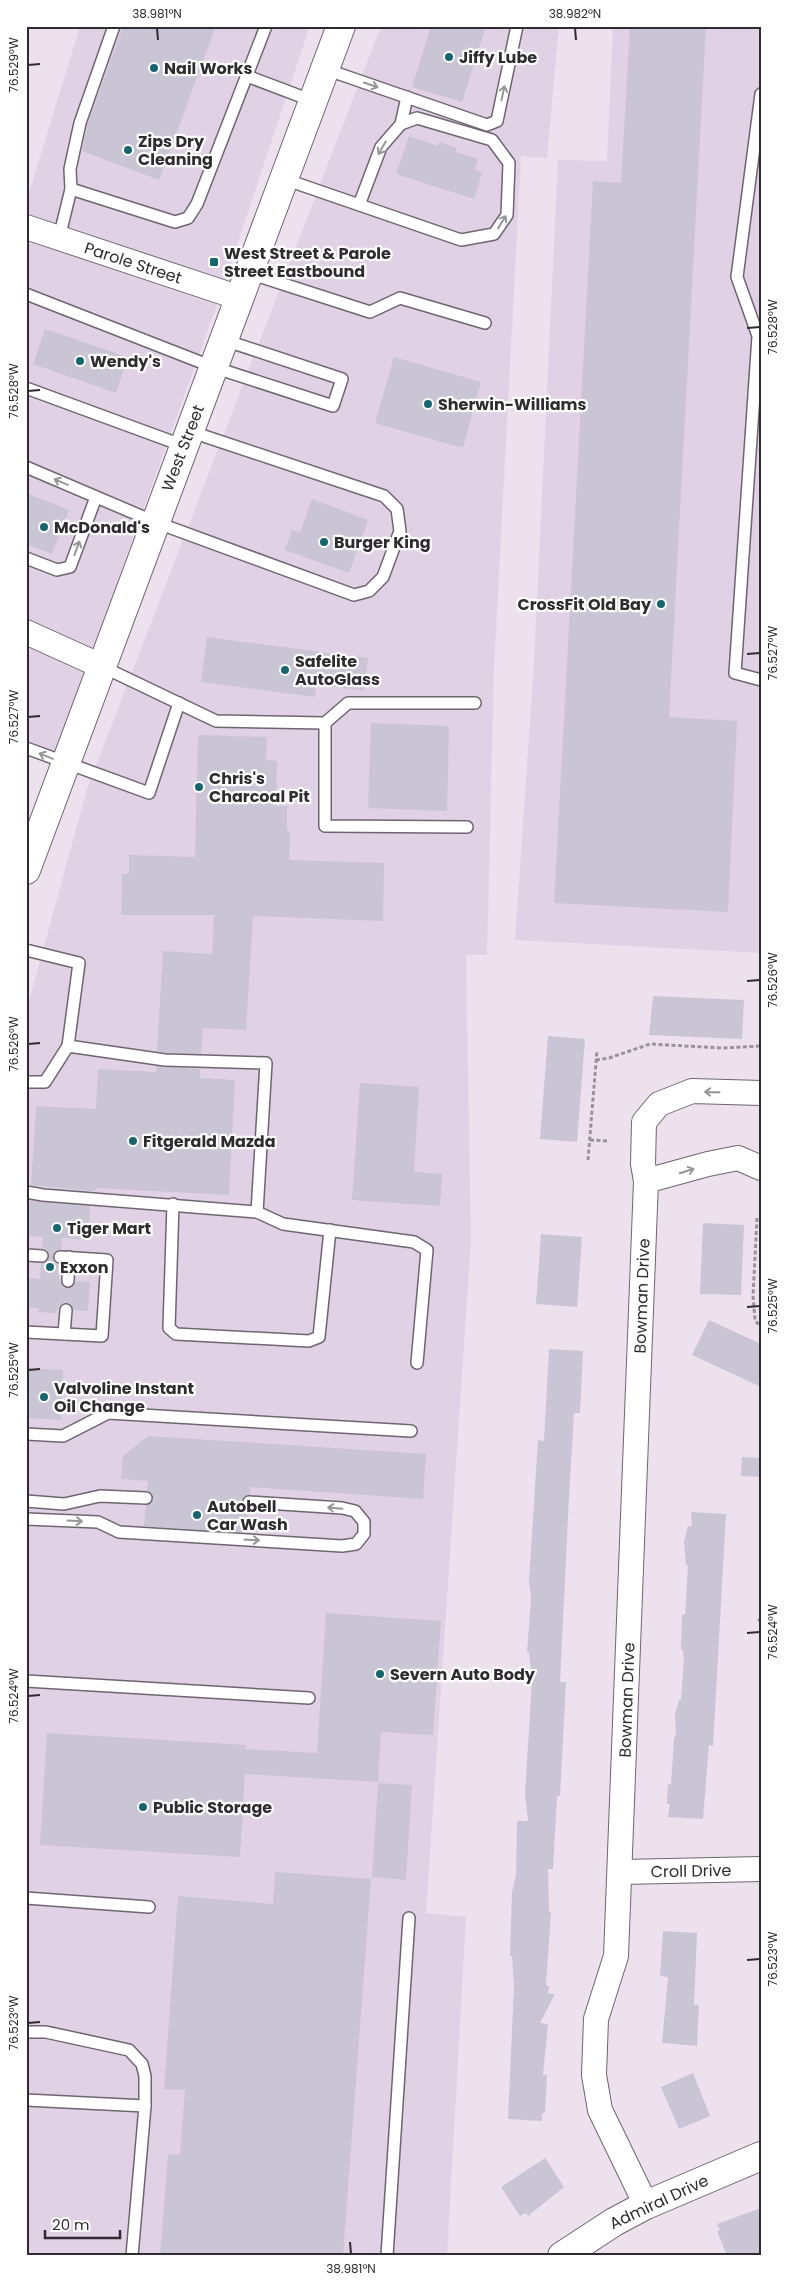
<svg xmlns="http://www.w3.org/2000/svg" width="787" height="2282" font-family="Poppins,sans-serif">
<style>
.built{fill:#e1d1e4}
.building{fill:#c9c5d4}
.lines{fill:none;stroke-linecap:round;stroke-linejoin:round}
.lane-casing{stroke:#6f6571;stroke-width:14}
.street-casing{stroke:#6f6571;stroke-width:26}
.secondary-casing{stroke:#6f6571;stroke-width:30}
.primary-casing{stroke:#6f6571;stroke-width:30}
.path{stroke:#9a919a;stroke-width:3;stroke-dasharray:4 2.5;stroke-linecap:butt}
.lane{stroke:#fff;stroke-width:11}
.street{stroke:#fff;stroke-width:24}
.secondary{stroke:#fff;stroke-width:28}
.primary{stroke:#fff;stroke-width:28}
.oneway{stroke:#989598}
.ticks{fill:none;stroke:#302b30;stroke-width:2}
.poi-dot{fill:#19656f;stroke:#fff;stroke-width:2}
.labels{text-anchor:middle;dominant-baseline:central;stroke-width:4.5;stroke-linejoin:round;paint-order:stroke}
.poi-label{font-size:16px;font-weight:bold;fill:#302b30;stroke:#fff;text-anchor:start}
.street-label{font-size:16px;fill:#302b30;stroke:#fff}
.neatline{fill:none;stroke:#302b30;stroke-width:2}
.ticks-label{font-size:12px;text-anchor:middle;fill:#302b30}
</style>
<rect width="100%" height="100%" fill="#ede1ee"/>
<!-- built -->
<g class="built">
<path d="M 80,26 L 310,26 L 216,308 L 56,752 L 26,740 L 26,203 Z"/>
<path d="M 381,26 L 559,26 L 547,158 L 521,156 L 494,668 L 487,955 L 466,955 L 471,1240 L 426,1913 L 466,1917 L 447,2256 L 26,2256 L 26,1012 L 87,789 Z"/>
<path d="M 613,26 L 761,26 L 761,953 L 515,940 L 534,663 L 558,160 L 607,161 Z"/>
</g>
<!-- building -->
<g class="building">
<path d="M 123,26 L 216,26 L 159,180 L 82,151 L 87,125 Z"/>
<path d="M 431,26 L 486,26 L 462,102 L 412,87 Z"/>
<path d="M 630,26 L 706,26 L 669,717 L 737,721 L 728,912 L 554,903 L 593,181 L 621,183 Z"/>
<path d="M 409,136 L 438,146 L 439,142 L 457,148 L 456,152 L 478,159 L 475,170 L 482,173 L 474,199 L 396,174 Z"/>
<path d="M 45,329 L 128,357 L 116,393 L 33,364 Z"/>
<path d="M 394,357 L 481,382 L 463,448 L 375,423 Z"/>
<path d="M 26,493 L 69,510 L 52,554 L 26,544 Z"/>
<path d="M 312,499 L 368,520 L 349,573 L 285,550 L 292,530 L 300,533 Z"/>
<path d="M 207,637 L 368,658 L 364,691 L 316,684 L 315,697 L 201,682 Z"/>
<path d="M 371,723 L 449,726 L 447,811 L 368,808 Z"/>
<path d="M 198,735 L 267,737 L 266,760 L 277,761 L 276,806 L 287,806 L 287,831 L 290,831 L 289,860 L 384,863 L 383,921 L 253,916 L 246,1030 L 203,1028 L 201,1054 L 166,1053 L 157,1051 L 163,951 L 212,954 L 214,915 L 121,915 L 122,874 L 129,874 L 129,855 L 195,857 Z"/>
<path d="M 653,996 L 744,1000 L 742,1039 L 649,1035 Z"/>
<path d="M 548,1036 L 585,1039 L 577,1142 L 540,1139 Z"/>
<path d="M 156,1066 L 200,1069 L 200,1078 L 235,1080 L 229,1195 L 96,1188 L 96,1190 L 91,1191 L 31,1185 L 36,1106 L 96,1109 L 98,1069 L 156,1072 Z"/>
<path d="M 360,1083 L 419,1087 L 414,1172 L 442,1174 L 440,1206 L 352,1200 Z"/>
<path d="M 30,1200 L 90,1206 L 88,1240 L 62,1238 L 61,1250 L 54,1252 L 53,1257 L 55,1263 L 60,1265 L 59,1280 L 64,1287 L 71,1288 L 76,1281 L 90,1282 L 88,1311 L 73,1310 L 71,1304 L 66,1303 L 60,1305 L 56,1313 L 38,1312 L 39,1308 L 26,1308 L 26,1278 L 40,1279 L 41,1263 L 48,1261 L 49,1256 L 47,1250 L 42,1248 L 43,1237 L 26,1236 L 26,1204 L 30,1204 Z"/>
<path d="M 703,1223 L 744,1225 L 741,1295 L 700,1294 Z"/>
<path d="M 541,1234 L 582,1237 L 577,1307 L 536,1304 Z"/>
<path d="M 709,1320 L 761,1344 L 761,1387 L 692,1355 Z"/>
<path d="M 549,1349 L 583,1351 L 580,1413 L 574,1413 L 569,1497 L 560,1682 L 566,1682 L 560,1796 L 557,1796 L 553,1869 L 548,1869 L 549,1912 L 551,1912 L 546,1985 L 549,1986 L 548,1994 L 555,1994 L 540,2023 L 548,2024 L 543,2075 L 547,2075 L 545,2113 L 542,2113 L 542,2121 L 508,2119 L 514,1985 L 512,1956 L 510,1956 L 512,1892 L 516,1875 L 517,1821 L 528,1821 L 525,1793 L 532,1681 L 529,1652 L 527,1653 L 531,1598 L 529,1581 L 538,1440 L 544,1441 Z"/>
<path d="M 26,1368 L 63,1370 L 61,1420 L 26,1418 Z"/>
<path d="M 148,1436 L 426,1454 L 423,1499 L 250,1487 L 250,1495 L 243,1497 L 242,1502 L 244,1508 L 249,1510 L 247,1533 L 144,1526 L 146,1505 L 150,1504 L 153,1499 L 152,1494 L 147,1491 L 148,1481 L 121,1479 L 123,1456 Z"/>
<path d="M 742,1457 L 761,1458 L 761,1477 L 741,1476 Z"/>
<path d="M 691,1512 L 726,1514 L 713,1746 L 709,1745 L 703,1819 L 668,1817 L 670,1804 L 667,1804 L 668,1784 L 671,1785 L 674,1739 L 676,1734 L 675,1714 L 679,1700 L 681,1700 L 684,1660 L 683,1650 L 681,1650 L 682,1614 L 685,1615 L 688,1565 L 686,1565 L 684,1542 L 688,1526 L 692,1526 Z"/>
<path d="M 326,1613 L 441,1621 L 433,1735 L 381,1732 L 378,1782 L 245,1774 L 240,1857 L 40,1845 L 47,1733 L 246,1745 L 246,1749 L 317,1753 Z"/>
<path d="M 378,1783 L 412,1785 L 406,1880 L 372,1877 Z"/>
<path d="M 275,1872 L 371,1879 L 343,2256 L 160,2256 L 168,2154 L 180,2155 L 185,2090 L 164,2089 L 178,1896 L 273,1904 Z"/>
<path d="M 663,1931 L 697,1933 L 694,2005 L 699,2005 L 697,2046 L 662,2043 L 668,1977 L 660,1976 Z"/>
<path d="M 693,2073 L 710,2116 L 679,2129 L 661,2087 Z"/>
<path d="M 545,2158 L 564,2187 L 528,2216 L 526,2213 L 520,2216 L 501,2187 Z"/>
<path d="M 761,2208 L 761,2256 L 727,2256 L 717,2231 L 720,2230 L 717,2224 Z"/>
</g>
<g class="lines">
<defs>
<g id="lane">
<path d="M 325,69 L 487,125 L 497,121 L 517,26"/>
<path d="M 247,76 L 313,101"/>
<path d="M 761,94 L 737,277 L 758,336 L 735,673 L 761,680"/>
<path d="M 401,124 L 407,97"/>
<path d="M 284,179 L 461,240 L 494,234 L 507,215 L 509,163 L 492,140 L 417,118 L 401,124 L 381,147 L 359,205"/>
<path d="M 71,189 L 175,222 L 188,218 L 197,204 L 266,26"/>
<path d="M 59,238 L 71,189 L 70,169 L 80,123 L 114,26"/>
<path d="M 249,273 L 370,312 L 400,298 L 485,323"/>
<path d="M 26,294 L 213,367 L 333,406 L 342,379 L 224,340"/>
<path d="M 26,388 L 184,446"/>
<path d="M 26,467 L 155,522 L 354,595 L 369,591 L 383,577 L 400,531 L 397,509 L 384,496 L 189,431"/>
<path d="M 26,558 L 57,570 L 70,567 L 96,497"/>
<path d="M 101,666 L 216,721 L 325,723 L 348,703 L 475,703"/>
<path d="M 325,723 L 325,826 L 467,827"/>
<path d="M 26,748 L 149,793 L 179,703"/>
<path d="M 26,950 L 79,963 L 68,1046"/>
<path d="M 26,1082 L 45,1082 L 68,1046 L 165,1060 L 266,1063 L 257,1212 L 43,1195 L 26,1192"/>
<path d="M 173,1204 L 169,1328 L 176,1334 L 309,1341 L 319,1337 L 330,1230"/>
<path d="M 257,1212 L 283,1224 L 414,1242 L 427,1250 L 417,1363"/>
<path d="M 26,1255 L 42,1256"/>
<path d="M 68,1281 L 69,1257"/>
<path d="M 26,1332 L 102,1336 L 107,1260 L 60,1257"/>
<path d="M 64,1334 L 66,1310"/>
<path d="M 26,1434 L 63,1436 L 108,1413 L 411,1431"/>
<path d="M 26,1501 L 64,1504 L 100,1496 L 146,1498"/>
<path d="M 26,1519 L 98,1522 L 119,1532 L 342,1546 L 356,1544 L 364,1534 L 364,1522 L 355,1511 L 342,1508 L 249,1502"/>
<path d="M 26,1681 L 309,1698"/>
<path d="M 26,1898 L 149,1907"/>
<path d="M 26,2032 L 46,2032 L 129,2050 L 142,2064 L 145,2076 L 145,2106"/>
<path d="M 26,2100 L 145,2106 L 132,2256"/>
<path d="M 387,2256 L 409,1918"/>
</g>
<g id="street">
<path d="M 26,227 L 240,298"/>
<path d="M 26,632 L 101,666"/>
<path d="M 761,1093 L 692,1091 L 659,1104 L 644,1122 L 643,1164 L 646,1181 L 708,1164 L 738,1158 L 761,1168"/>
<path d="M 646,1181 L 616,1956 L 596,2019 L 594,2075 L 600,2110 L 646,2205"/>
<path d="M 621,1872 L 761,1869"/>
</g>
<path id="secondary" d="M 562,2256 L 614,2222 L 646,2205 L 761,2156"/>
<path id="primary" d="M 26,870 L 341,26"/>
</defs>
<!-- lane casing -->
<use href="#lane" class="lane-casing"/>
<!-- street casing -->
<use href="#street" class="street-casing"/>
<!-- secondary casing -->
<use href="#secondary" class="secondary-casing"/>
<!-- primary casing -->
<use href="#primary" class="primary-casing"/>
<!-- path -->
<g class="path">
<path d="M 596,1060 L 609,1058 L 650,1044 L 722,1048 L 761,1046"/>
<path d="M 590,1140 L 608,1141"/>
<path d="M 588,1160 L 597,1050"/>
<path d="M 757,1218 L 753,1296 L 755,1320 L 761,1328"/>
<path d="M 761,1618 L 758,1621 L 761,1623"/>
</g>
<!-- lane -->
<use href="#lane" class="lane"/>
<!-- street -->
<use href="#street" class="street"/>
<!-- secondary -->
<use href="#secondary" class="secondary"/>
<!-- primary -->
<use href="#primary" class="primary"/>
</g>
<!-- one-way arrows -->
<defs><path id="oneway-shaft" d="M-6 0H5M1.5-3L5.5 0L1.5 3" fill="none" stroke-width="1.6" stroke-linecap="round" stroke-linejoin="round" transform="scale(1.25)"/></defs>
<g class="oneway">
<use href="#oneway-shaft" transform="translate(371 85) rotate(19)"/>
<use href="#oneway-shaft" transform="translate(503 93) rotate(-78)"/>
<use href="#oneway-shaft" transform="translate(382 148) rotate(120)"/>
<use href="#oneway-shaft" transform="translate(502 222) rotate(-58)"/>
<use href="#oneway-shaft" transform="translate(61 482) rotate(-157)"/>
<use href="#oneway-shaft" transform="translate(77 548) rotate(-70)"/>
<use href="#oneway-shaft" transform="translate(46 756) rotate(-158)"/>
<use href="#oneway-shaft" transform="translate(712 1092) rotate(-179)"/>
<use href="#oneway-shaft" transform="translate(687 1171) rotate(-18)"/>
<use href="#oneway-shaft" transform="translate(335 1508) rotate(-175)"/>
<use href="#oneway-shaft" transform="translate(75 1521) rotate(3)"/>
<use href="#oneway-shaft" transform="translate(252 1540) rotate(3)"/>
</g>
<!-- ticks -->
<path class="ticks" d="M 157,28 L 158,40M 575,28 L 576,40M 28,65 L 40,64M 747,328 L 760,327M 28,391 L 40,390M 747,654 L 760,653M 28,717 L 40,716M 747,981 L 760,980M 28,1044 L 40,1043M 747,1307 L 760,1306M 28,1370 L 40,1369M 747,1633 L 760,1632M 28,1696 L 40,1695M 747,1960 L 760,1959M 28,2023 L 40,2022M 350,2242 L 351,2254"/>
<!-- markers -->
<g class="poi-dot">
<circle cx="449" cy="57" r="5"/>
<circle cx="154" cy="68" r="5"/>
<circle cx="128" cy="150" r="5"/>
<rect x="209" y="257" width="10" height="10" rx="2.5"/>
<circle cx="80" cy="361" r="5"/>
<circle cx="428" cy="404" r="5"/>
<circle cx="44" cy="527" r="5"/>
<circle cx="324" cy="542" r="5"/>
<circle cx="661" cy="604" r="5"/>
<circle cx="285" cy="670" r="5"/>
<circle cx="199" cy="787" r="5"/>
<circle cx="133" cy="1141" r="5"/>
<circle cx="57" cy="1228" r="5"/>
<circle cx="50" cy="1267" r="5"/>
<circle cx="44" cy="1397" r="5"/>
<circle cx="197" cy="1515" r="5"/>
<circle cx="380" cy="1674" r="5"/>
<circle cx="143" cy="1807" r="5"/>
</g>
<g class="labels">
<!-- poi labels -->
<g class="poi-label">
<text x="459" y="57">Jiffy Lube</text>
<text x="164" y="68">Nail Works</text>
<text x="138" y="141">Zips Dry<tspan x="138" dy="18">Cleaning</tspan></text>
<text x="224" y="253">West Street &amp; Parole<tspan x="224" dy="18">Street Eastbound</tspan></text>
<text x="90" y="361">Wendy's</text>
<text x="438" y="404">Sherwin-Williams</text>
<text x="54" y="527">McDonald's</text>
<text x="334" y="542">Burger King</text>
<text x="651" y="604" text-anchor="end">CrossFit Old Bay</text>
<text x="295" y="661">Safelite<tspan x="295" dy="18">AutoGlass</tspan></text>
<text x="209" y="778">Chris's<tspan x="209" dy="18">Charcoal Pit</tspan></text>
<text x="143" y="1141">Fitgerald Mazda</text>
<text x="67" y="1228">Tiger Mart</text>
<text x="60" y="1267">Exxon</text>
<text x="54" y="1388">Valvoline Instant<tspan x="54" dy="18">Oil Change</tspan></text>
<text x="207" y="1506">Autobell<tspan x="207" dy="18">Car Wash</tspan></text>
<text x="390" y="1674">Severn Auto Body</text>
<text x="153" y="1807">Public Storage</text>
</g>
<!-- street labels -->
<g class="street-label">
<text transform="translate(133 263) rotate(18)">Parole Street</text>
<text transform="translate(183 448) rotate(-69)">West Street</text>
<text transform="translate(642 1296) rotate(-88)">Bowman Drive</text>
<text transform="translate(627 1700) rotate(-88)">Bowman Drive</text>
<text transform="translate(691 1871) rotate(-1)">Croll Drive</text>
<text transform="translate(659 2202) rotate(-25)">Admiral Drive</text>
</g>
</g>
<!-- border -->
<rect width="787" height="2282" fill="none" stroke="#ffffff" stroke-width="55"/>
<!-- scale -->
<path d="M45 2230v8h75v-8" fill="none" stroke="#302b30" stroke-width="2.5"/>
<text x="52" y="2230" font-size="15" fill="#302b30" stroke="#ffffff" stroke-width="4" paint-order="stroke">20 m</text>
<rect x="28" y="28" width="732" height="2226" class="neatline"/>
<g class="ticks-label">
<text x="157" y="18">38.981°N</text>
<text x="575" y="18">38.982°N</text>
<text transform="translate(14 65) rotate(-90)" y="4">76.529°W</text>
<text transform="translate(773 327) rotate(-90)" y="4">76.528°W</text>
<text transform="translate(14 391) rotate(-90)" y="4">76.528°W</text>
<text transform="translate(773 653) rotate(-90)" y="4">76.527°W</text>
<text transform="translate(14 717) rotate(-90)" y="4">76.527°W</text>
<text transform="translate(773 980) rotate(-90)" y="4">76.526°W</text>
<text transform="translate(14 1044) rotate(-90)" y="4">76.526°W</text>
<text transform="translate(773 1306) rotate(-90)" y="4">76.525°W</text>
<text transform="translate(14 1370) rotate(-90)" y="4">76.525°W</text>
<text transform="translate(773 1632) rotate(-90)" y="4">76.524°W</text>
<text transform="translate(14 1696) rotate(-90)" y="4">76.524°W</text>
<text transform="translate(773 1959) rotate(-90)" y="4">76.523°W</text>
<text transform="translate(14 2023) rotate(-90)" y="4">76.523°W</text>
<text x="351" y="2273">38.981°N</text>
</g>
</svg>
